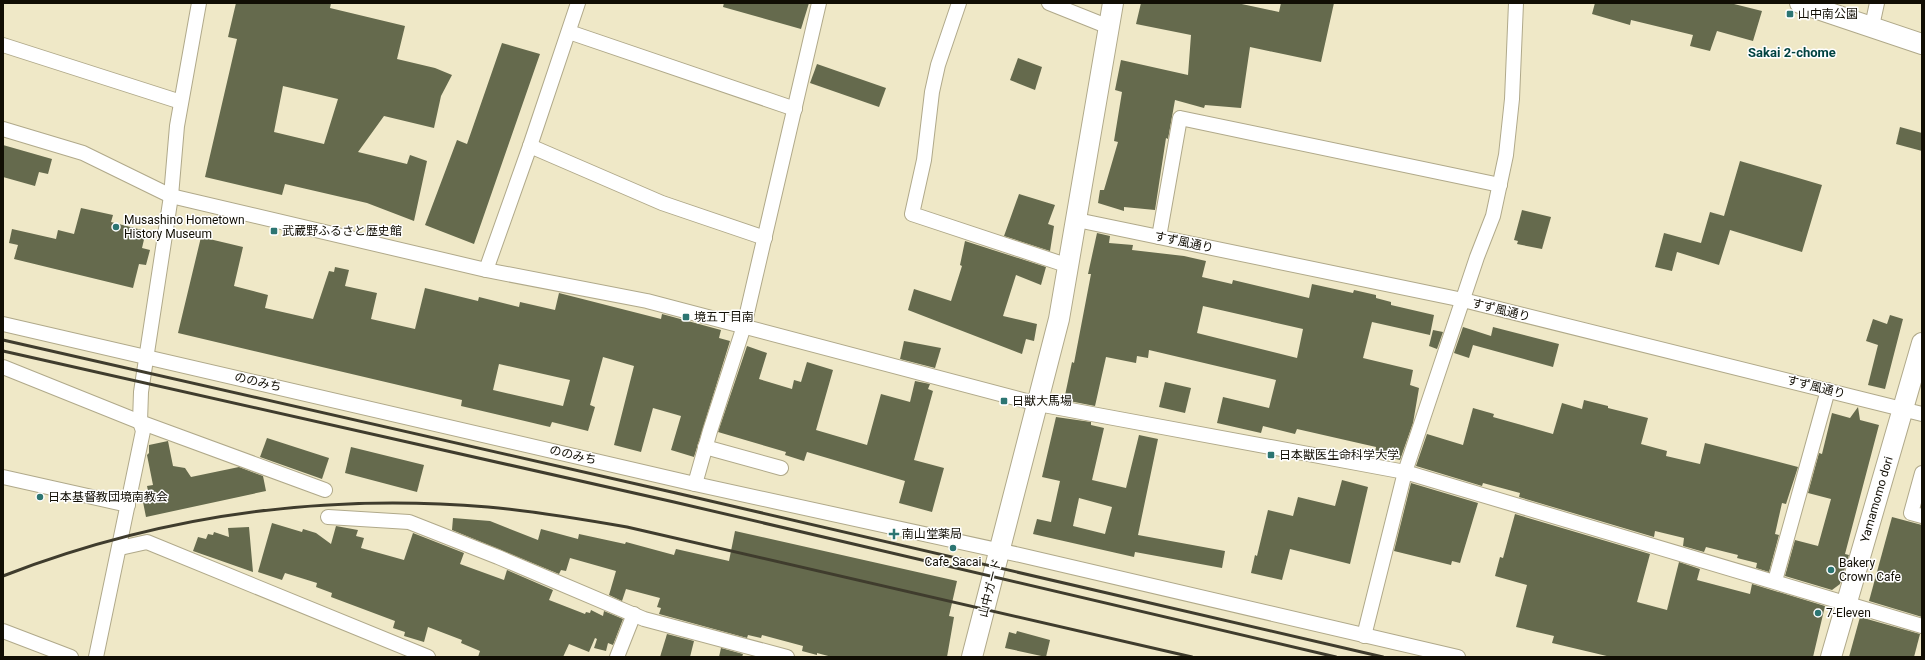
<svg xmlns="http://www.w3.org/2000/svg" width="1925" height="660" font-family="Roboto,'Noto Sans JP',sans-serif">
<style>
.building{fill:#656a4d;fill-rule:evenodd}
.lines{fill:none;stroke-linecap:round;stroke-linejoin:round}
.street-casing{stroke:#b0a98a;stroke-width:16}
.secondary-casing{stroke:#b0a98a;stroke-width:22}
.street{stroke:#fff;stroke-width:14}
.secondary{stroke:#fff;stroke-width:20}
.rail{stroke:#3f3c2d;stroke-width:3}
.poi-dot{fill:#2c7572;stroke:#fff;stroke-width:1.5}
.labels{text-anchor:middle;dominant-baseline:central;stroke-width:3;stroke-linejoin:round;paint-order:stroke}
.poi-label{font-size:12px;fill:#110e04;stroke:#fff;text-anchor:start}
.street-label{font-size:12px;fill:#110e04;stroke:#fff}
.neighbourhood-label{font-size:13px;font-weight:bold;fill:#004240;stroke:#fff}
</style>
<rect width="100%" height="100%" fill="#efe8c7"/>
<!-- building -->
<g class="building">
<path d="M 236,3 L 331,3 L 330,8 L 405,26 L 397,59 L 435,68 L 452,75 L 441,96 L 434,128 L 384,116 L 358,152 L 407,164 L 410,155 L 427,161 L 414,221 L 367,203 L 285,184 L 282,195 L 205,177 L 237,39 L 228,37 ZM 283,86 L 338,99 L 324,144 L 274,132 Z"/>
<path d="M 724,3 L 809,3 L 801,29 L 723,7 Z"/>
<path d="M 1141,3 L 1237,3 L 1279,12 L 1281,3 L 1334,3 L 1321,62 L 1250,47 L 1241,108 L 1205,105 L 1204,108 L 1175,100 L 1168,139 L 1166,138 L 1155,210 L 1124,207 L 1124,211 L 1098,203 L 1100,190 L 1104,190 L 1118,142 L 1114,141 L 1122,92 L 1115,90 L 1121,60 L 1188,75 L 1191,35 L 1136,24 Z"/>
<path d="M 1595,3 L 1730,3 L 1762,11 L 1753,41 L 1717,31 L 1710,51 L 1690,46 L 1693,35 L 1631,20 L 1630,25 L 1592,14 Z"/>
<path d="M 502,43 L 540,54 L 474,244 L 425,225 L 457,140 L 467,144 Z"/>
<path d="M 1018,58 L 1042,67 L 1035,90 L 1010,80 Z"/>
<path d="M 817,64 L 886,88 L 879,107 L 810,83 Z"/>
<path d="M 1900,127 L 1922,133 L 1922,151 L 1896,144 Z"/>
<path d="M 3,145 L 52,159 L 48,174 L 39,172 L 35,186 L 3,177 Z"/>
<path d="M 1740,161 L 1822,185 L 1802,252 L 1730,230 L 1719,265 L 1677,252 L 1672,271 L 1655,267 L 1664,233 L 1701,243 L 1710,212 L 1724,216 Z"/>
<path d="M 1019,194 L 1055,205 L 1048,224 L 1054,226 L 1050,251 L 1004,236 Z"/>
<path d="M 81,208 L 113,215 L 111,222 L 146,231 L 142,248 L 150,250 L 146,265 L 139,264 L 133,288 L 14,259 L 18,245 L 9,243 L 12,229 L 56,239 L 58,230 L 74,234 Z"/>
<path d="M 1522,210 L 1551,217 L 1542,249 L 1517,244 L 1518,241 L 1514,240 Z"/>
<path d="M 1097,233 L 1110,236 L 1109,243 L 1133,245 L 1132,250 L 1184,256 L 1206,261 L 1202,277 L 1232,284 L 1233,280 L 1309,298 L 1312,284 L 1353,293 L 1354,290 L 1376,295 L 1376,298 L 1391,302 L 1391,305 L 1434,315 L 1430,335 L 1372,322 L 1363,358 L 1413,370 L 1410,385 L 1419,388 L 1413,423 L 1400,460 L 1375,454 L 1376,447 L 1297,429 L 1295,434 L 1263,426 L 1261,433 L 1217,423 L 1223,397 L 1269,408 L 1276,380 L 1149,350 L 1148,358 L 1137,356 L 1136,363 L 1106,357 L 1095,406 L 1064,400 L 1072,362 L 1074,363 L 1091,274 L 1088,274 ZM 1203,306 L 1303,329 L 1297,358 L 1197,333 Z"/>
<path d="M 201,237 L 243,247 L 234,286 L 268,295 L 265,308 L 313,319 L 329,271 L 334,272 L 335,267 L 349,270 L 345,286 L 377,293 L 371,319 L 415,329 L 425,288 L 478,301 L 479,297 L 519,307 L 520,302 L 555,310 L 559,293 L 661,319 L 662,314 L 721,330 L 719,338 L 730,341 L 694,457 L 671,450 L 681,416 L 653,408 L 641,452 L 614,445 L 634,366 L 603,357 L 590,405 L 595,407 L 588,431 L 552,422 L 550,427 L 461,406 L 462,400 L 178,333 ZM 499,364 L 570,380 L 563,406 L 493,390 Z"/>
<path d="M 965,241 L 1046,267 L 1041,285 L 1016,275 L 1003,316 L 1037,324 L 1034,341 L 1026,339 L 1022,354 L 908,310 L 914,289 L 951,301 L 962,266 L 960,265 Z"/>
<path d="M 1890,315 L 1903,319 L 1885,389 L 1868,385 L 1878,345 L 1866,341 L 1873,319 L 1887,324 Z"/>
<path d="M 1463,327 L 1491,336 L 1493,327 L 1559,344 L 1553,367 L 1473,345 L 1469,358 L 1454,353 Z"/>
<path d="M 1433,330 L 1443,332 L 1437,349 L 1429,346 Z"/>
<path d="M 904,341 L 941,348 L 935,368 L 900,359 Z"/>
<path d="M 747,346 L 767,353 L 759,379 L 792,389 L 794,380 L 801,382 L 807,362 L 833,370 L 816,430 L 867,445 L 881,394 L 910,402 L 915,381 L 930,384 L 928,389 L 933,391 L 914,460 L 944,468 L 932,512 L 899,503 L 905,481 L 807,452 L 804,461 L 785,455 L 786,452 L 718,432 Z"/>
<path d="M 1165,382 L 1191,388 L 1185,413 L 1159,407 Z"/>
<path d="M 1584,400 L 1608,406 L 1608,408 L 1648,418 L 1641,444 L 1667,451 L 1666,456 L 1700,464 L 1705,443 L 1798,467 L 1786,504 L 1782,503 L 1775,534 L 1779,535 L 1769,572 L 1756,568 L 1757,563 L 1737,558 L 1738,555 L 1706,547 L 1704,552 L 1683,546 L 1684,538 L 1655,531 L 1654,537 L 1519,497 L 1520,493 L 1483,483 L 1482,486 L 1416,466 L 1427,434 L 1463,445 L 1473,408 L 1494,414 L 1493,417 L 1553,434 L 1562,403 L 1582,409 Z"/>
<path d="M 1858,407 L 1860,420 L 1879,425 L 1845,554 L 1849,555 L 1840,584 L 1832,590 L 1785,576 L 1795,540 L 1818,546 L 1831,499 L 1808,493 L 1819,453 L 1822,454 L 1832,413 L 1850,418 Z"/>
<path d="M 1056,417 L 1091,422 L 1091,425 L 1104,428 L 1092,480 L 1126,488 L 1139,435 L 1158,439 L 1138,535 L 1225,551 L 1222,568 L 1135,552 L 1134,557 L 1033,534 L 1037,519 L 1051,522 L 1060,481 L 1042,477 ZM 1079,498 L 1112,507 L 1105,534 L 1073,526 Z"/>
<path d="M 267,438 L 329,458 L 322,479 L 260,457 Z"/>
<path d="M 168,441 L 173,466 L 185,468 L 191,477 L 239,467 L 263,476 L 266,491 L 146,517 L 143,502 L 150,501 L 147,486 L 153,485 L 147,455 L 149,453 L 149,445 Z"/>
<path d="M 351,447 L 424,465 L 417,492 L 345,473 Z"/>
<path d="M 1342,480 L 1368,487 L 1350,564 L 1290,549 L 1282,580 L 1251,573 L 1255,555 L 1257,556 L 1268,510 L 1293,516 L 1298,497 L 1335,506 Z"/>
<path d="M 1411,483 L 1478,503 L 1460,563 L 1452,561 L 1451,565 L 1394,551 Z"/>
<path d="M 1515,514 L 1650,554 L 1637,602 L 1667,610 L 1679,562 L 1700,569 L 1697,580 L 1750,594 L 1752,584 L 1825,606 L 1813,657 L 1611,657 L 1552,643 L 1554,636 L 1516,627 L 1527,585 L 1495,576 L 1500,557 L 1503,558 Z"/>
<path d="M 1892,517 L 1922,525 L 1922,617 L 1869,601 Z"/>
<path d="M 453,518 L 490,521 L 538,540 L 541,529 L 578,539 L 579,534 L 625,544 L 626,542 L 674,555 L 676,549 L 729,561 L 735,531 L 957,581 L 949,616 L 954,617 L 947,657 L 832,657 L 817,653 L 817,655 L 802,651 L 803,646 L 762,635 L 761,638 L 748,635 L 747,638 L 659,614 L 661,608 L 657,607 L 660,598 L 626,589 L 622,601 L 609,595 L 616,571 L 570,558 L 566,571 L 561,570 L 559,574 L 452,530 Z"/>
<path d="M 272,523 L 302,532 L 303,529 L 316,533 L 331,544 L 336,526 L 358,530 L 356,536 L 364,538 L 361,548 L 404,560 L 413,533 L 464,553 L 460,564 L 504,580 L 507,570 L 553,590 L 549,600 L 585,614 L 586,612 L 590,613 L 591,610 L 603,616 L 604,611 L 623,619 L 613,645 L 608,643 L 606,651 L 594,648 L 597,639 L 595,638 L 589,652 L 569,644 L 563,657 L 478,657 L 480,651 L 461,643 L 462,640 L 428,627 L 424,642 L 404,636 L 405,632 L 393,628 L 395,621 L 331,597 L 332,593 L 316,587 L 317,583 L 285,573 L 282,580 L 258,572 Z"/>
<path d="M 249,527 L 253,572 L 193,551 L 198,537 L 206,539 L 208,534 L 213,535 L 214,532 L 229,537 L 228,528 Z"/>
<path d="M 1860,617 L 1920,634 L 1914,657 L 1849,657 Z"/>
<path d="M 1017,631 L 1050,640 L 1046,657 L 1005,648 L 1009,632 L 1016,634 Z"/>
<path d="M 667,634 L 694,641 L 690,657 L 660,657 Z"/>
<path d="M 721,648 L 743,654 L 742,657 L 719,657 Z"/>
</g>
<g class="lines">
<defs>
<g id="street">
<path d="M 959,3 L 938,65 L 932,92 L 924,160 L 912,214 L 1069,266"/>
<path d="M 1049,3 L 1109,27"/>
<path d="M 1872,26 L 1877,3"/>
<path d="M 569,32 L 795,109"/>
<path d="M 3,45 L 181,102"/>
<path d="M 3,129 L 83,153 L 171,196 L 486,270 L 647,301 L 1038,404 L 1405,472 L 1922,626"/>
<path d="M 530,146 L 662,203 L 765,238"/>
<path d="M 1077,220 L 1463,300 L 1922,414"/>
<path d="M 1159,237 L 1180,118 L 1500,185"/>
<path d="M 486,270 L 530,146 L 578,3"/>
<path d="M 3,324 L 695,484 L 1020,555 L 1458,657"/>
<path d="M 3,367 L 140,422 L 325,490"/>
<path d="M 705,447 L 781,468"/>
<path d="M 1922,473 L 1911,513 L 1922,516"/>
<path d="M 3,477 L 128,505"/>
<path d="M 695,484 L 710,431 L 744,326 L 819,3"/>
<path d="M 328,517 L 409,522 L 498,557 L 644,619 L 787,657"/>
<path d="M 120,548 L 147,542 L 428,657"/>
<path d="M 1775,581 L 1828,390"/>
<path d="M 3,631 L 71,657"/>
<path d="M 1364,636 L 1405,472 L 1477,257 L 1493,216 L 1506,155 L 1512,99 L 1516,3"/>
<path d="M 96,657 L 143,431 L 140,422 L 141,392 L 171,196 L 177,126 L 199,3"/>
<path d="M 617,657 L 634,614"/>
</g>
<g id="secondary">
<path d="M 1800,3 L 1922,44"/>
<path d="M 972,657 L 1059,319 L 1113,3"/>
<path id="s1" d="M 1831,657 L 1922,343"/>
</g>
</defs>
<!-- street casing -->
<use href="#street" class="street-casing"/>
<!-- secondary casing -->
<use href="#secondary" class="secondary-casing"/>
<!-- street -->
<use href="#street" class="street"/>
<!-- secondary -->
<use href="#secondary" class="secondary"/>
<!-- rail -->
<g class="rail">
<path d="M 3,340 L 676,493 L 1383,657"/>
<path d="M 3,351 L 674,502 L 1336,657"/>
<path d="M 3,576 C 158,516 322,493 488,507 C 535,511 581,519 627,527 L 1192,657"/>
</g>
</g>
<!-- markers -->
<g class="poi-dot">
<rect x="1786" y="10" width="8" height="8" rx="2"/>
<circle cx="116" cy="227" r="4"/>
<rect x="270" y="227" width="8" height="8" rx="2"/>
<rect x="682" y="313" width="8" height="8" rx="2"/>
<rect x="1000" y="397" width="8" height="8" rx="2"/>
<rect x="1267" y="451" width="8" height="8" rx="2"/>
<circle cx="40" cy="497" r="4"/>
<path d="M892 528h4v4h4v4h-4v4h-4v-4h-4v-4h4z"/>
<circle cx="953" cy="548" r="4"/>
<circle cx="1831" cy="570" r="4"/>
<circle cx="1818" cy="613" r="4"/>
</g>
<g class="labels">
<!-- poi labels -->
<g class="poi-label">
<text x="1798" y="14">山中南公園</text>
<text x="124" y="220">Musashino Hometown<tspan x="124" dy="14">History Museum</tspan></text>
<text x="282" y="231">武蔵野ふるさと歴史館</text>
<text x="694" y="317">境五丁目南</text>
<text x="1012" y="401">日獣大馬場</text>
<text x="1279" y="455">日本獣医生命科学大学</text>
<text x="48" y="497">日本基督教団境南教会</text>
<text x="902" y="534">南山堂薬局</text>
<text x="953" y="562" text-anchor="middle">Cafe Sacai</text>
<text x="1839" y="563">Bakery<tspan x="1839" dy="14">Crown Cafe</tspan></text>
<text x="1826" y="613">7-Eleven</text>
</g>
<!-- street labels -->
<g class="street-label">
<text transform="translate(1184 242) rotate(12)">すず風通り</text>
<text transform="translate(1501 310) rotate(14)">すず風通り</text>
<text transform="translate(258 382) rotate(13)">ののみち</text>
<text transform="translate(1816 387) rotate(14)">すず風通り</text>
<text transform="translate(573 455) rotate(13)">ののみち</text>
<text stroke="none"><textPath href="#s1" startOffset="164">Yamamomo dori</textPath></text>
<text transform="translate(990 588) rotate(-76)">山中ガード</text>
</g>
<!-- neighbourhood labels -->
<g class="neighbourhood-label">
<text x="1792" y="52">Sakai 2-chome</text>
</g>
</g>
<!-- border -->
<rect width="1925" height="660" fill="none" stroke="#110e04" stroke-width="8"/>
</svg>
